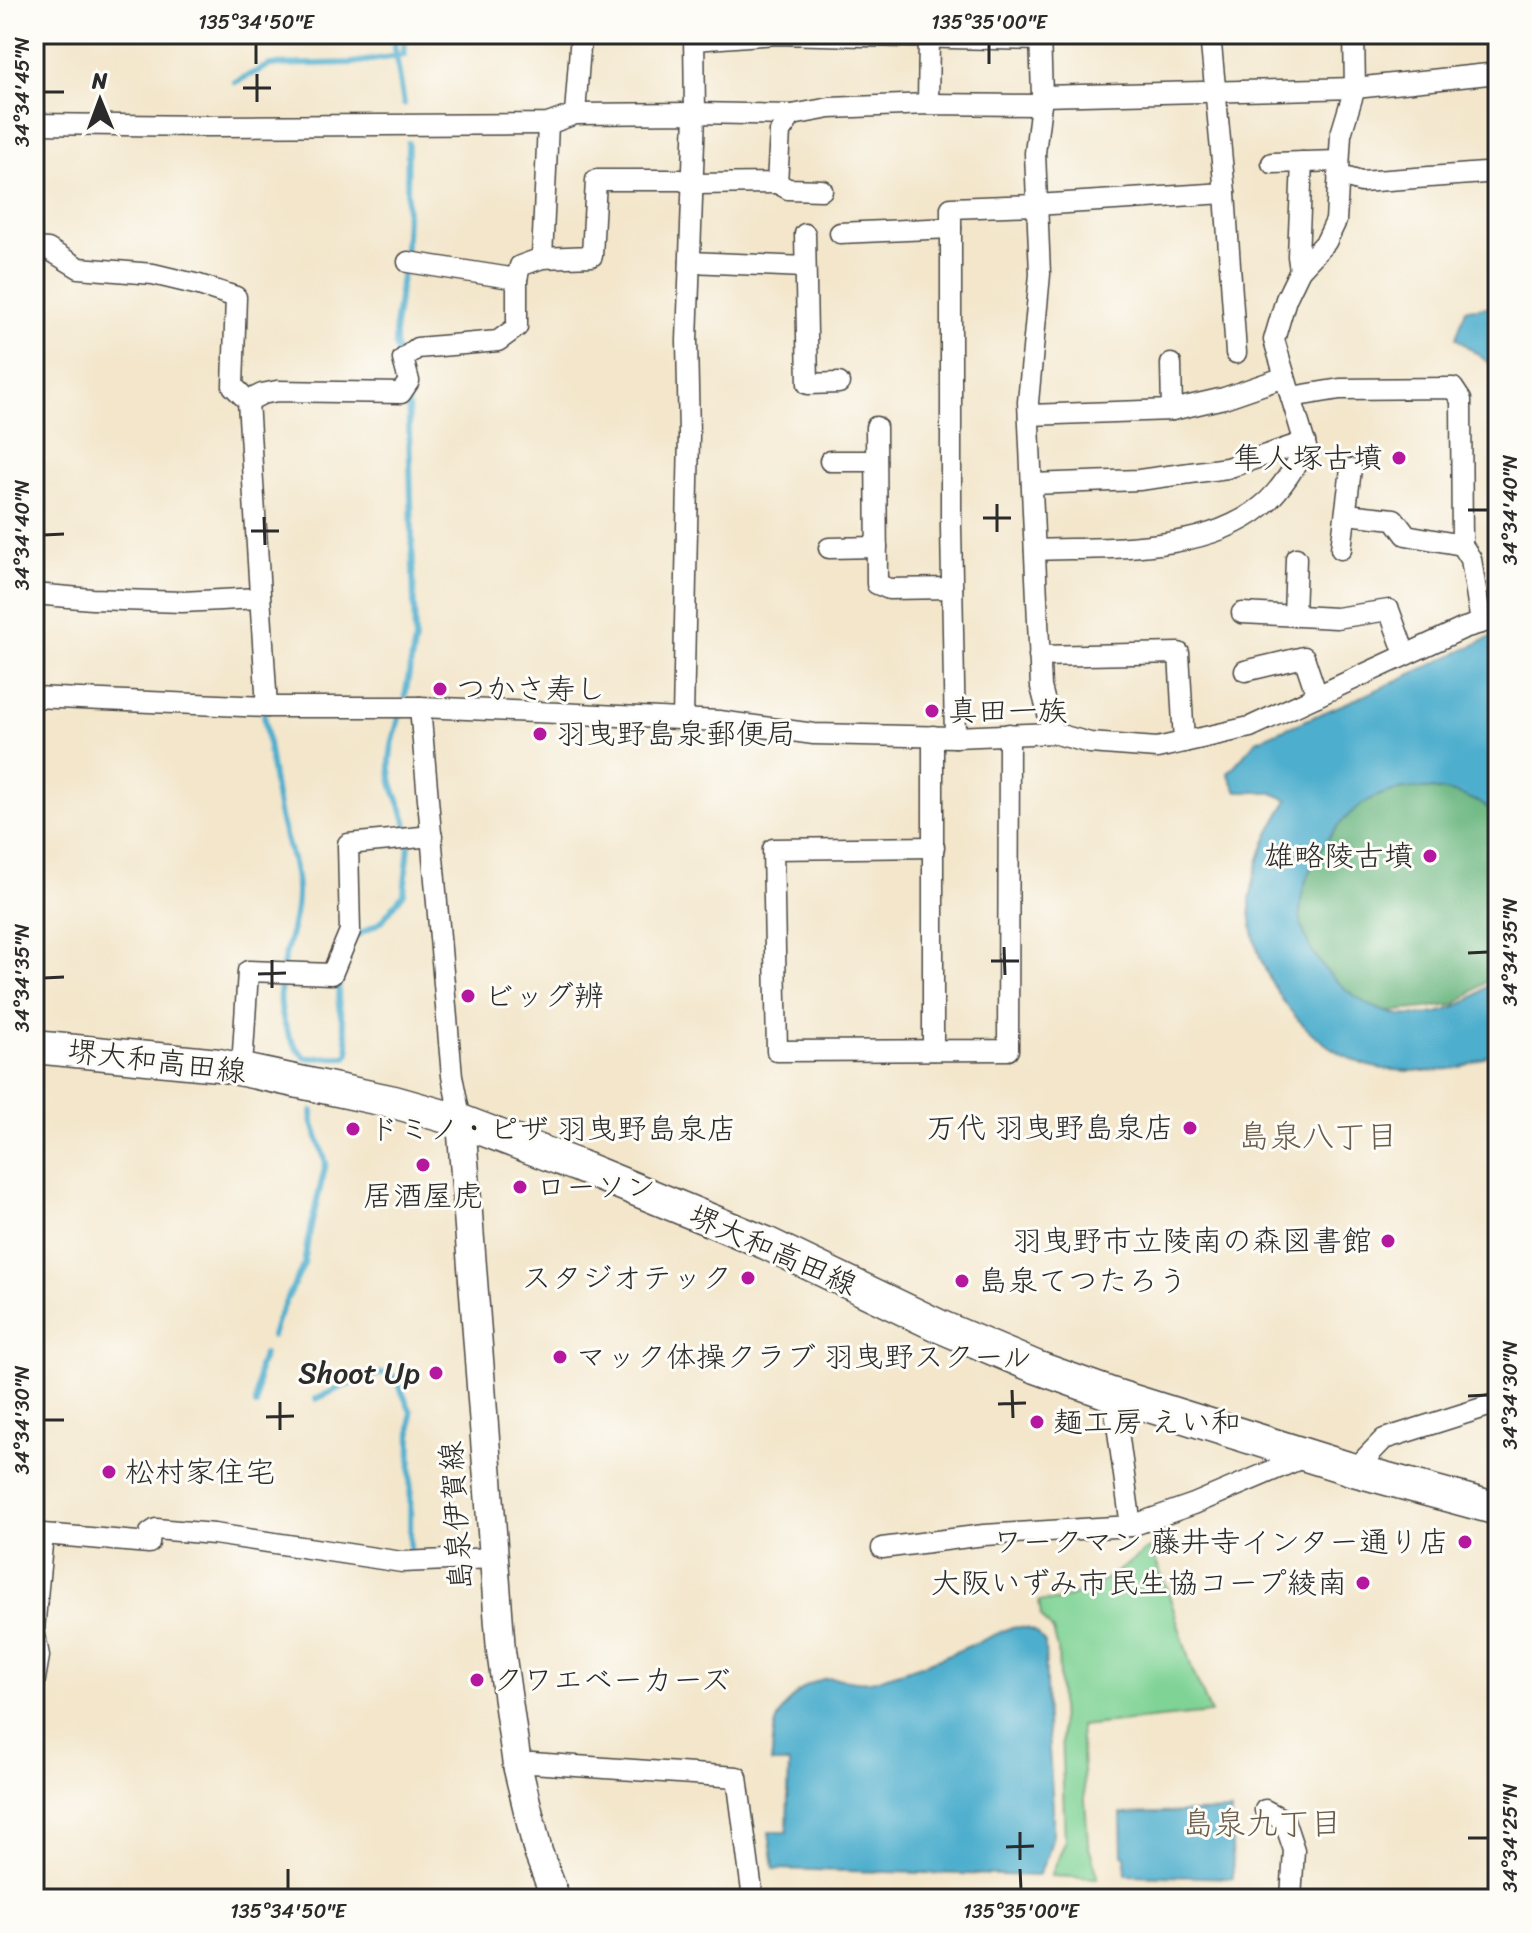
<svg xmlns="http://www.w3.org/2000/svg" width="1532" height="1933" font-family="Sriracha,'Klee One',sans-serif">
<style>
.green{fill:#7fd395;stroke:#557f60;stroke-width:2}
.forest{fill:#67b57e;stroke:#497054;stroke-width:2}
.water{fill:#4eaecd;stroke:#3c6c7c;stroke-width:2}
.lines{fill:none;stroke-linecap:round;stroke-linejoin:round}
.stream{stroke:#4eaecd;stroke-width:6}
.minor-casing{stroke:#494743;stroke-width:23}
.secondary-casing{stroke:#494743;stroke-width:31}
.primary-casing{stroke:#494743;stroke-width:35}
.minor{stroke:#fff;stroke-width:20}
.secondary{stroke:#fff;stroke-width:28}
.primary{stroke:#fff;stroke-width:32}
.ticks{fill:none;stroke:#2b2b2b;stroke-width:3}
.poi-dot{fill:#b5179e;stroke:#fdfcf7;stroke-width:3}
.labels{text-anchor:middle;dominant-baseline:central;stroke-width:6;stroke-linejoin:round;paint-order:stroke}
.poi-label{font-size:30px;fill:#2b2b2b;stroke:#fdfcf7;text-anchor:start}
.street-label{font-size:30px;fill:#2b2b2b;stroke:#fdfcf7}
.neighbourhood-label{font-size:32px;fill:#6c5d4a;stroke:#fdfcf7}
.neatline{fill:none;stroke:#2b2b2b;stroke-width:3}
.ticks-label{font-size:20px;text-anchor:middle;fill:#2b2b2b}
</style>
<rect width="100%" height="100%" fill="#fdfcf7"/>
<filter id="ink" filterUnits="userSpaceOnUse"><feTurbulence type="fractalNoise" baseFrequency=".0125" numOctaves="2"/><feDisplacementMap in="SourceGraphic" scale="16" xChannelSelector="R" yChannelSelector="G"/><feConvolveMatrix kernelMatrix="1 2 1 2 8 2 1 2 1" color-interpolation-filters="sRGB"/></filter>
<filter id="wash" filterUnits="userSpaceOnUse"><feTurbulence type="fractalNoise" baseFrequency=".006" numOctaves="4" result="noise"/><feDisplacementMap in="SourceGraphic" scale="32" xChannelSelector="R" yChannelSelector="G"/><feGaussianBlur stdDeviation="1.8" result="paint"/><feColorMatrix in="noise" values="0 0 0 0 0 0 0 0 0 0 0 0 0 0 0 0 0 1.4 0 .05"/><feComposite in="paint" operator="in"/></filter>
<g filter="url(#wash)">
<rect width="100%" height="100%" fill="#f3e6cb"/>
<!-- green -->
<path class="green" d="M 1150,1548 L 1167,1588 L 1193,1672 L 1211,1713 L 1080,1726 L 1088,1844 L 1098,1876 L 1097,1878 L 1051,1876 L 1065,1842 L 1058,1649 L 1053,1631 L 1041,1616 L 1039,1601 L 1057,1601 L 1080,1593 L 1081,1588 L 1085,1590 L 1108,1578 Z"/>
<!-- forest -->
<path class="forest" d="M 1398,778 L 1480,795 L 1498,821 L 1498,973 L 1455,1005 L 1369,1014 L 1310,962 L 1292,907 L 1337,806 Z"/>
<!-- water -->
<g class="water">
<path d="M 1498,306 L 1498,370 L 1456,338 L 1466,309 Z"/>
<path d="M 1498,634 L 1498,815 C 1462,786 1401,778 1361,805 C 1329,827 1292,886 1302,926 C 1307,948 1325,973 1342,986 C 1360,1001 1377,1012 1401,1015 C 1441,1018 1472,1005 1498,975 L 1498,1049 C 1471,1067 1449,1072 1417,1071 C 1400,1071 1379,1070 1363,1064 C 1299,1041 1250,970 1250,903 C 1250,897 1252,890 1253,884 C 1259,851 1270,829 1288,800 L 1270,792 L 1237,792 L 1228,773 L 1256,741 L 1370,693 Z"/>
<path d="M 1012,1627 C 1028,1627 1036,1629 1045,1643 L 1047,1721 L 1053,1807 L 1053,1835 L 1048,1854 L 1038,1876 L 774,1869 L 769,1832 L 787,1832 L 789,1763 L 771,1763 C 773,1750 772,1733 777,1721 C 786,1700 809,1678 832,1678 C 844,1678 857,1683 869,1681 C 875,1681 881,1678 887,1676 C 930,1664 971,1646 1012,1627 Z"/>
<path d="M 1231,1811 L 1233,1878 L 1126,1875 L 1125,1856 L 1122,1855 L 1121,1814 Z"/>
</g>
<g class="lines">
<!-- stream -->
<g class="stream">
<path d="M 395,34 L 394,43 L 404,104"/>
<path d="M 235,82 L 270,65 L 352,63 L 404,55 L 405,34"/>
<path d="M 398,357 L 395,344 L 395,327 L 406,246 L 408,143"/>
<path d="M 405,696 L 415,640 L 408,394"/>
<path d="M 264,714 C 269,748 273,783 280,817 C 286,843 298,869 297,895 C 297,924 283,951 281,980 C 278,1008 284,1039 306,1058 L 346,1057 L 349,1053 C 347,1022 331,1007 342,973"/>
<path d="M 400,714 C 395,734 387,756 391,777 C 393,796 406,810 408,832"/>
<path d="M 356,936 L 381,922 L 404,893 L 409,846"/>
<path d="M 272,1336 L 277,1320 L 304,1264 L 308,1239 L 326,1163 L 312,1121 L 312,1111"/>
<path d="M 316,1399 L 342,1387 L 382,1373 L 391,1374 L 396,1378 L 411,1412 L 410,1556"/>
<path d="M 256,1405 L 259,1366 L 264,1354"/>
</g>
</g>
</g>
<g filter="url(#ink)">
<g class="lines">
<defs>
<g id="minor">
<path d="M 1040,34 L 1042,96 L 1035,153 L 1040,274 L 1028,402 L 1041,687 L 1053,733"/>
<path d="M 1210,34 L 1225,193 L 1236,353"/>
<path d="M 694,40 L 777,34 L 1040,40"/>
<path d="M 1042,96 L 1355,88 L 1498,73"/>
<path d="M 928,104 L 929,38"/>
<path d="M 575,114 L 581,34"/>
<path d="M 34,124 L 206,126 L 548,124 L 575,114 L 695,113 L 792,115 L 830,108 L 928,104 L 1041,105"/>
<path d="M 1272,163 L 1339,161"/>
<path d="M 1338,175 L 1361,182 L 1498,172"/>
<path d="M 777,183 L 788,189 L 822,190"/>
<path d="M 840,233 L 951,228"/>
<path d="M 805,234 L 808,384 L 839,383"/>
<path d="M 34,248 L 48,249 L 79,268 L 153,274 L 199,285 L 236,297 L 233,386 L 248,401 L 267,707"/>
<path d="M 542,258 L 548,124"/>
<path d="M 408,262 L 517,279"/>
<path d="M 690,262 L 805,267"/>
<path d="M 1300,270 L 1298,256 L 1302,162"/>
<path d="M 1171,364 L 1172,410"/>
<path d="M 1291,397 L 1340,389 L 1453,388 L 1461,400 L 1462,545 L 1471,559 L 1481,623"/>
<path d="M 248,401 L 262,394 L 277,391 L 401,393 L 409,381 L 403,359 L 417,348 L 498,341 L 517,327 L 517,279 L 520,266 L 542,258 L 592,256 L 596,180 L 681,180 L 693,184 L 777,183 L 780,132 L 792,115"/>
<path d="M 1029,415 L 1172,410 L 1224,398 L 1285,377"/>
<path d="M 876,427 L 877,584 L 889,589 L 952,588"/>
<path d="M 830,461 L 876,461"/>
<path d="M 1032,484 L 1139,480 L 1227,468 L 1305,442"/>
<path d="M 1346,514 L 1394,519 L 1406,535 L 1462,545"/>
<path d="M 829,548 L 877,547"/>
<path d="M 1341,549 L 1351,469"/>
<path d="M 1035,550 C 1105,547 1204,554 1262,506 C 1280,492 1295,467 1306,447 L 1274,340 L 1286,299 L 1300,270 L 1326,242 L 1336,221 L 1341,134 L 1355,88 L 1354,34"/>
<path d="M 34,594 L 92,599 L 182,602 L 259,598"/>
<path d="M 1242,613 L 1336,618 L 1389,610 L 1405,654"/>
<path d="M 1294,616 L 1296,558"/>
<path d="M 1039,656 L 1179,653 L 1184,742"/>
<path d="M 1245,671 L 1304,657 L 1317,696"/>
<path d="M 34,697 L 267,707 L 420,707 L 559,713 L 719,721 L 814,734 L 955,737 L 1053,733 L 1090,743 L 1157,748 L 1250,727 L 1464,628 L 1498,618"/>
<path d="M 420,707 L 452,1076 L 461,1121"/>
<path d="M 683,719 L 689,435 L 687,341 L 695,113 L 694,34"/>
<path d="M 933,736 L 933,1050"/>
<path d="M 955,737 L 951,527 L 951,208 L 1036,205 L 1225,193"/>
<path d="M 934,847 L 773,849 L 777,1051 L 1008,1050 L 1009,734"/>
<path d="M 241,1069 L 243,1052 L 248,971 L 332,974 L 350,931 L 348,844 L 432,836"/>
<path d="M 1111,1394 L 1116,1417 L 1131,1526"/>
<path d="M 1354,1470 L 1384,1439 L 1498,1403"/>
<path d="M 882,1548 L 984,1535 L 1131,1526 L 1194,1504 L 1309,1455"/>
<path d="M 34,1685 L 39,1656 L 34,1630 L 43,1534 L 149,1543 L 150,1533 L 156,1529 L 214,1534 L 402,1562 L 494,1558"/>
<path d="M 517,1765 L 532,1763 L 737,1777 L 753,1899"/>
<path d="M 1265,1810 L 1284,1820 L 1294,1850 L 1291,1899"/>
</g>
<path id="secondary" d="M 461,1121 L 501,1651 L 517,1765 L 538,1852 L 556,1899"/>
<path id="primary" d="M 34,1047 L 219,1065 L 394,1102 L 461,1121 L 576,1165 L 766,1243 L 939,1326 L 1036,1367 L 1111,1394 L 1354,1470 L 1498,1509"/>
</defs>
<!-- minor casing -->
<use href="#minor" class="minor-casing"/>
<!-- secondary casing -->
<use href="#secondary" class="secondary-casing"/>
<!-- primary casing -->
<use href="#primary" class="primary-casing"/>
<!-- minor -->
<use href="#minor" class="minor"/>
<!-- secondary -->
<use href="#secondary" class="secondary"/>
<!-- primary -->
<use href="#primary" class="primary"/>
</g>
</g>
<!-- ticks -->
<path class="ticks" d="M 256,44 L 256,64M 989,44 L 989,64M 257,74 L 257,102M 243,88 L 271,88M 44,92 L 64,92M 997,504 L 997,532M 1468,510 L 1488,510M 264,517 L 265,545M 983,518 L 1011,518M 251,531 L 279,531M 44,535 L 64,534M 1004,947 L 1005,975M 1468,953 L 1488,952M 272,960 L 272,988M 991,961 L 1019,961M 258,974 L 286,973M 44,978 L 64,977M 1012,1390 L 1013,1418M 1468,1396 L 1488,1395M 280,1402 L 280,1430M 998,1404 L 1026,1403M 266,1417 L 294,1416M 44,1420 L 64,1420M 1020,1832 L 1020,1860M 1468,1838 L 1488,1838M 1006,1847 L 1034,1846M 288,1869 L 288,1889M 1020,1869 L 1021,1889"/>
<!-- markers -->
<g class="poi-dot">
<circle cx="1399" cy="458" r="8"/>
<circle cx="440" cy="689" r="8"/>
<circle cx="932" cy="711" r="8"/>
<circle cx="540" cy="734" r="8"/>
<circle cx="1430" cy="856" r="8"/>
<circle cx="468" cy="996" r="8"/>
<circle cx="1190" cy="1128" r="8"/>
<circle cx="353" cy="1129" r="8"/>
<circle cx="423" cy="1165" r="8"/>
<circle cx="520" cy="1187" r="8"/>
<circle cx="1388" cy="1241" r="8"/>
<circle cx="748" cy="1278" r="8"/>
<circle cx="962" cy="1281" r="8"/>
<circle cx="560" cy="1357" r="8"/>
<circle cx="436" cy="1373" r="8"/>
<circle cx="1037" cy="1422" r="8"/>
<circle cx="109" cy="1472" r="8"/>
<circle cx="1465" cy="1542" r="8"/>
<circle cx="1363" cy="1583" r="8"/>
<circle cx="477" cy="1680" r="8"/>
</g>
<g class="labels">
<!-- poi labels -->
<g class="poi-label">
<text x="1383" y="458" text-anchor="end">隼人塚古墳</text>
<text x="456" y="689">つかさ寿し</text>
<text x="948" y="711">真田一族</text>
<text x="556" y="734">羽曳野島泉郵便局</text>
<text x="1414" y="856" text-anchor="end">雄略陵古墳</text>
<text x="484" y="996">ビッグ辨</text>
<text x="1174" y="1128" text-anchor="end">万代 羽曳野島泉店</text>
<text x="369" y="1129">ドミノ・ピザ 羽曳野島泉店</text>
<text x="536" y="1187">ローソン</text>
<text x="423" y="1196" text-anchor="middle">居酒屋虎</text>
<text x="1372" y="1241" text-anchor="end">羽曳野市立陵南の森図書館</text>
<text x="732" y="1278" text-anchor="end">スタジオテック</text>
<text x="978" y="1281">島泉てつたろう</text>
<text x="576" y="1357">マック体操クラブ 羽曳野スクール</text>
<text x="420" y="1373" text-anchor="end">Shoot Up</text>
<text x="1053" y="1422">麺工房 えい和</text>
<text x="125" y="1472">松村家住宅</text>
<text x="1449" y="1542" text-anchor="end">ワークマン 藤井寺インター通り店</text>
<text x="1347" y="1583" text-anchor="end">大阪いずみ市民生協コープ綾南</text>
<text x="493" y="1680">クワエベーカーズ</text>
</g>
<!-- street labels -->
<g class="street-label">
<text transform="translate(157 1061) rotate(7)">堺大和高田線</text>
<text transform="translate(773 1250) rotate(24)">堺大和高田線</text>
<text transform="translate(456 1516) rotate(-94)">島泉伊賀線</text>
</g>
<!-- neighbourhood labels -->
<g class="neighbourhood-label">
<text x="1318" y="1136">島泉八丁目</text>
<text x="1262" y="1823">島泉九丁目</text>
</g>
</g>
<!-- margin -->
<rect width="1532" height="1933" fill="none" stroke="#fdfcf7" stroke-width="88"/>
<!-- north arrow -->
<g transform="translate(100 100) rotate(359)" stroke="#fdfcf7" stroke-width="6" paint-order="stroke">
<path d="M0-6L14 30L0 20L-14 30Z" fill="#2b2b2b"/>
<text y="-12" font-size="22" font-weight="bold" text-anchor="middle" fill="#2b2b2b">N</text>
</g>
<rect x="44" y="44" width="1444" height="1845" class="neatline"/>
<g class="ticks-label">
<text x="256" y="29">135°34'50"E</text>
<text x="989" y="29">135°35'00"E</text>
<text transform="translate(22 92) rotate(-90)" y="7">34°34'45"N</text>
<text transform="translate(1510 510) rotate(-90)" y="7">34°34'40"N</text>
<text transform="translate(22 535) rotate(-90)" y="7">34°34'40"N</text>
<text transform="translate(1510 952) rotate(-90)" y="7">34°34'35"N</text>
<text transform="translate(22 978) rotate(-90)" y="7">34°34'35"N</text>
<text transform="translate(1510 1395) rotate(-90)" y="7">34°34'30"N</text>
<text transform="translate(22 1420) rotate(-90)" y="7">34°34'30"N</text>
<text transform="translate(1510 1838) rotate(-90)" y="7">34°34'25"N</text>
<text x="288" y="1918">135°34'50"E</text>
<text x="1021" y="1918">135°35'00"E</text>
</g>
</svg>
